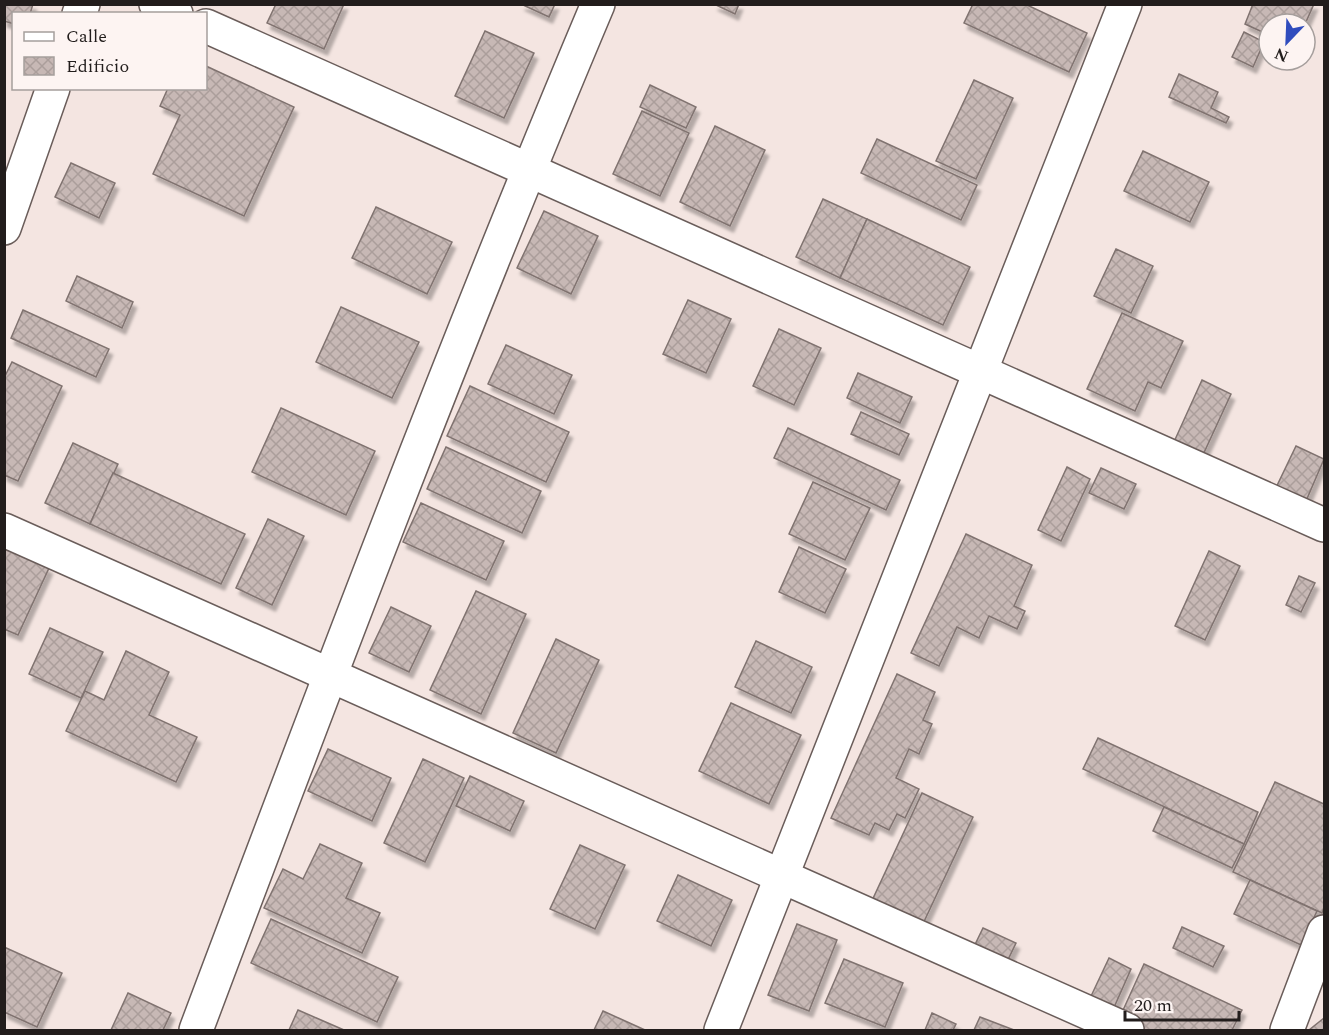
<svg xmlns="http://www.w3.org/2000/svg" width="1329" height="1035" font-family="Spectral,serif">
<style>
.building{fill:url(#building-cross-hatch);stroke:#807370;stroke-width:1.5;filter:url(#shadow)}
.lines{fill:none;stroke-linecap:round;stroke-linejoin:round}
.street-casing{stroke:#6a5d5a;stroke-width:36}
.street{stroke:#fff;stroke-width:33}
</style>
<defs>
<pattern id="building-cross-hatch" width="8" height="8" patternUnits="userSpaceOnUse" patternTransform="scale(1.5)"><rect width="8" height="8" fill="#c7b8b5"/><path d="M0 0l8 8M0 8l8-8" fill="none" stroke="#ab9e9b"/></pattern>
<filter id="shadow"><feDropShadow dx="3.5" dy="6" stdDeviation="1.5" flood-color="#0004"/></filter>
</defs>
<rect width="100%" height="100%" fill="#f4e5e1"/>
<!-- building -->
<g class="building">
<path d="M 4,4 L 33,4 L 30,14 L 14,14 L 14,24 L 4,21 Z"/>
<path d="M 276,4 L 344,4 L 324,49 L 267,23 Z"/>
<path d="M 521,4 L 555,4 L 549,17 Z"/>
<path d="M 714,4 L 739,4 L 735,14 Z"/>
<path d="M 973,4 L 1025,4 L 1087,33 L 1069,72 L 964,23 Z"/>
<path d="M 1253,4 L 1314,4 L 1305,24 L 1269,24 L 1269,35 L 1245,24 Z"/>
<path d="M 485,31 L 534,53 L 504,118 L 455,96 Z"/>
<path d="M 1244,32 L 1264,42 L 1253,67 L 1232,57 Z"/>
<path d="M 206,66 L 294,107 L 244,216 L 153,174 L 180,115 L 160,106 L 168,88 L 206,88 Z"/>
<path d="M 1179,74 L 1218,92 L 1211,108 L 1229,117 L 1226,123 L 1169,97 Z"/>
<path d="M 974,80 L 1013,98 L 976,179 L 936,161 Z"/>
<path d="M 650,85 L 696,107 L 686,128 L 640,107 Z"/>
<path d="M 642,111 L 689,133 L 660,196 L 613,174 Z"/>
<path d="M 715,126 L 765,150 L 730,226 L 680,202 Z"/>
<path d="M 877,139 L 977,185 L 961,220 L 861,173 Z"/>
<path d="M 1143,151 L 1209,182 L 1190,222 L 1124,191 Z"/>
<path d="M 71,163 L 115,183 L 99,218 L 55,197 Z"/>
<path d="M 823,199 L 867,219 L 840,278 L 796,257 Z"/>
<path d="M 376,207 L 452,242 L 427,294 L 352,258 Z"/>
<path d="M 544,211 L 598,236 L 571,294 L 517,268 Z"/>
<path d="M 867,219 L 970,267 L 943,325 L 840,278 Z"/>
<path d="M 1116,249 L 1153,266 L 1131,313 L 1094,296 Z"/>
<path d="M 77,276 L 133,302 L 122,328 L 66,301 Z"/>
<path d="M 688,300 L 731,319 L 706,373 L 663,354 Z"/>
<path d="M 341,307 L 419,342 L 392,398 L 316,362 Z"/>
<path d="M 23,310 L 109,349 L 96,377 L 11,338 Z"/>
<path d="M 1122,313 L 1183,341 L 1161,388 L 1148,382 L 1135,411 L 1087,389 Z"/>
<path d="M 779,329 L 821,348 L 794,405 L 753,386 Z"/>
<path d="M 506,345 L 572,375 L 554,414 L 488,384 Z"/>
<path d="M 12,362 L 62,386 L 18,481 L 4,475 L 4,378 Z"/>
<path d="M 858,373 L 912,397 L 900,423 L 847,398 Z"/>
<path d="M 1202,380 L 1231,394 L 1202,457 L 1173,444 Z"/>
<path d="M 470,386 L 569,432 L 546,482 L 447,436 Z"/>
<path d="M 281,408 L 375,451 L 346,515 L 252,472 Z"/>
<path d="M 861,412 L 909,434 L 899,455 L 851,434 Z"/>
<path d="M 788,428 L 900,480 L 886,510 L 774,458 Z"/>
<path d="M 73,443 L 118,464 L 90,524 L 45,503 Z"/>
<path d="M 1296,446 L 1324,459 L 1303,508 L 1273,494 Z"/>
<path d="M 446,447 L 541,491 L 522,533 L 427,489 Z"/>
<path d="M 1067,467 L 1090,479 L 1061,541 L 1038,530 Z"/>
<path d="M 1101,468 L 1136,484 L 1124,509 L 1089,493 Z"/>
<path d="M 113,473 L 245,534 L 221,584 L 90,524 Z"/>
<path d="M 813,482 L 870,508 L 845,560 L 789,534 Z"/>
<path d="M 421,503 L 504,541 L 486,580 L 403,542 Z"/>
<path d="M 268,519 L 304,536 L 272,605 L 236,588 Z"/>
<path d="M 966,534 L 1032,565 L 1014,606 L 1025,611 L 1017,629 L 989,616 L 979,638 L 957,627 L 939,666 L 911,653 Z"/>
<path d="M 4,547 L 49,568 L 18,635 L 4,629 Z"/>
<path d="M 799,547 L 846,569 L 825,613 L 779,592 Z"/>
<path d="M 1209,551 L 1240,566 L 1205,640 L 1175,626 Z"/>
<path d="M 1299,576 L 1315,583 L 1301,612 L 1286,605 Z"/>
<path d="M 476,591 L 526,614 L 481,714 L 430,690 Z"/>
<path d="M 391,607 L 431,626 L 409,672 L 369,653 Z"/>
<path d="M 50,628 L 103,652 L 81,698 L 29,674 Z"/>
<path d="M 556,639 L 599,660 L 556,753 L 513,733 Z"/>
<path d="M 756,641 L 812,667 L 791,713 L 735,687 Z"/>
<path d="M 126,651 L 169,672 L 149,715 L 197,737 L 176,782 L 66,731 L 85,691 L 104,700 Z"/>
<path d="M 897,674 L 935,692 L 923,720 L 932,724 L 919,754 L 909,749 L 896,778 L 919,789 L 905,818 L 897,814 L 889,830 L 875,823 L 869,835 L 831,818 Z"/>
<path d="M 731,703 L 801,735 L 769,804 L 699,771 Z"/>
<path d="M 1098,738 L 1258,812 L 1244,844 L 1083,769 Z"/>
<path d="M 328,749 L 391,778 L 372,821 L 308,791 Z"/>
<path d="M 423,759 L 464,778 L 425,862 L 384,843 Z"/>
<path d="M 470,776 L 524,801 L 510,831 L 456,806 Z"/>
<path d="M 1275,782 L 1324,804 L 1324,908 L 1322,913 L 1233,872 Z"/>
<path d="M 922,793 L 973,817 L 921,928 L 870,905 Z"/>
<path d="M 1164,807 L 1244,844 L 1232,868 L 1153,831 Z"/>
<path d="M 320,844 L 362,863 L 346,898 L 380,913 L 362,953 L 264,908 L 283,869 L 303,879 Z"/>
<path d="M 580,845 L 625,865 L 595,929 L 550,909 Z"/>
<path d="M 678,875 L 732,900 L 711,946 L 657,921 Z"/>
<path d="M 1250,880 L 1317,911 L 1301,945 L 1234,914 Z"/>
<path d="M 271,919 L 398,977 L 377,1022 L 251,963 Z"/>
<path d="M 797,924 L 837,940 L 809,1011 L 768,995 Z"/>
<path d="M 1182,927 L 1224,946 L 1213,967 L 1173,948 Z"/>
<path d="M 983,928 L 1016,943 L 1003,970 L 970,955 Z"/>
<path d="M 4,947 L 62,973 L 37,1027 L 4,1012 Z"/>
<path d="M 1109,958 L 1131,969 L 1108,1021 L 1084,1011 Z"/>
<path d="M 844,959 L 903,983 L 885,1027 L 825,1003 Z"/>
<path d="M 1144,964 L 1242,1010 L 1232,1030 L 1144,1030 L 1119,1019 Z"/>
<path d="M 128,993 L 171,1013 L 163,1030 L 111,1030 Z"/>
<path d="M 298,1010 L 344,1030 L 289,1030 Z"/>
<path d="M 603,1011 L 645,1030 L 594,1030 Z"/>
<path d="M 932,1013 L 956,1024 L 953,1030 L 925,1030 Z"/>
<path d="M 980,1017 L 1014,1030 L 974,1030 Z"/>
<path d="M 1324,1018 L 1324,1030 L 1309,1030 Z"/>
</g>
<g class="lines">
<defs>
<g id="street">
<path d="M 156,4 L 176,14"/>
<path d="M 79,14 L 83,4"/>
<path d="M 206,26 L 1324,525"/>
<path d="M 4,228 L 53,88"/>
<path d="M 4,530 L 1127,1030"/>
<path d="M 196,1030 C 325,687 455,343 598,4"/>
<path d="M 721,1030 L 1125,4"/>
<path d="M 1287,1030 L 1324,932"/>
</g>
</defs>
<!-- street casing -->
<use href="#street" class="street-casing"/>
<!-- street -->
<use href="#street" class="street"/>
</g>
<!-- border -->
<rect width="1329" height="1035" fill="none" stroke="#221d1c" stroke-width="12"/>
<!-- legend -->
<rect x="12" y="12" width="195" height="78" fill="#fdf4f2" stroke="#a59e9c" stroke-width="1.5"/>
<rect x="24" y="32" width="30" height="9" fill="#ffffff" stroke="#a59e9c" stroke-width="1.5"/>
<text x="66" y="42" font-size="18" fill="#221d1c">Calle</text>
<rect x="24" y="57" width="30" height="18" fill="url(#building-cross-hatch)" stroke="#a59e9c" stroke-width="1.5"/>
<text x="66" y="72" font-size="18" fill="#221d1c">Edificio</text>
<!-- north arrow -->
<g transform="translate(1287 42) rotate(203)"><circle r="28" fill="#fdf4f2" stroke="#a59e9c" stroke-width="1.5"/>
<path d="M0-4.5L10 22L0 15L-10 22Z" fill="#304cbd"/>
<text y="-9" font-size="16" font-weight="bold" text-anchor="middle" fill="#221d1c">N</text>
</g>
<!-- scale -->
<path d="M1125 1011v9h114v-9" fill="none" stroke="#221d1c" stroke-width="3"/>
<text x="1134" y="1011" font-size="18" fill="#221d1c" stroke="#fdf4f2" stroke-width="4.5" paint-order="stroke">20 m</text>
</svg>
